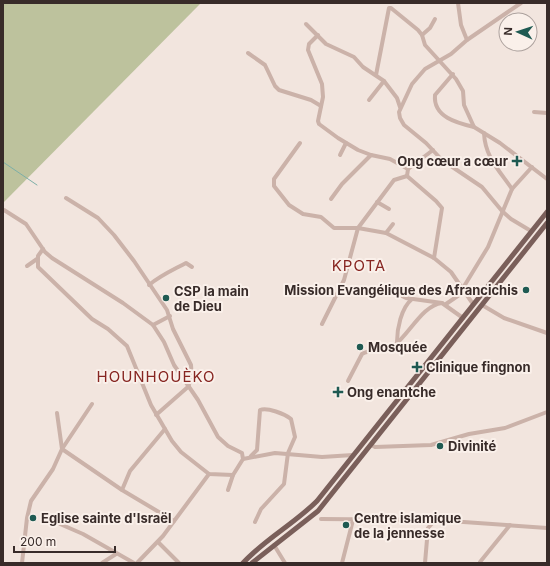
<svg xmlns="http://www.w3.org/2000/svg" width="550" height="566" font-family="Inter,sans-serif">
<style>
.green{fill:#bdc29d}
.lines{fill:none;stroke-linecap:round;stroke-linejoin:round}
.stream{stroke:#7dafa7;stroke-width:1}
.minor{stroke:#cbb2a9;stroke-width:4}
.major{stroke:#7a5f5a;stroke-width:5}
.poi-dot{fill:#1f5a52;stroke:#faf0ea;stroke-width:1.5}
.labels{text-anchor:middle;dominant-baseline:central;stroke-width:4;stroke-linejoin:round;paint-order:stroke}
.poi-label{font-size:13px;font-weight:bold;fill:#382b29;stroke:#faf0ea;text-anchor:start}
.quarter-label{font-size:15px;letter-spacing:1px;fill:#872622;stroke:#faf0ea}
</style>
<rect width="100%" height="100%" fill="#f2e5de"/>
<!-- green -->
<path class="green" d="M 3,3 L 201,3 L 3,203 Z"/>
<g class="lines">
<!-- stream -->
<path class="stream" d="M 3,162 L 37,185"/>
<!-- minor -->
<g class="minor">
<path d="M 458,3 L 461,25 L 467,40"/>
<path d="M 521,3 L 467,40 L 451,54 L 425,69 L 412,84 L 399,112 L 400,118 L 404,125 L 426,143 L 442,160 L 482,187 L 502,211 L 511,219 L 531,231"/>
<path d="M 306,24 L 326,44 L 354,57 L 363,67 L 384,81 L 397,98 L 400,107"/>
<path d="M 318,35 L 309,44 L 308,50 L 322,84 L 323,97 L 318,121 L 319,124 L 338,138 L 358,150 L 371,155 L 390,159 L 408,169"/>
<path d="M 422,35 L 430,28 L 435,19"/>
<path d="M 248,53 L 265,65 L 275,86 L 279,90 L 311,100 L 321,106"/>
<path d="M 453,74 L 435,95 C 433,117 457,123 474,127"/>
<path d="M 376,75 L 389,8 L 391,8 L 418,30 L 422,35 L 425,45 L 456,79 L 463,91 L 464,105 L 474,127 L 500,143 L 547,179"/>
<path d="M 369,100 L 384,81"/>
<path d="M 534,112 L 547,113"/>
<path d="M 484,133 C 485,157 499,170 512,189"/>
<path d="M 300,143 L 274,179 L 274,186 L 289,205 L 303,214 L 321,217 L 334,228 L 358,228 L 386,233 L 434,258 L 451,272 L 473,304"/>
<path d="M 340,155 L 346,143"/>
<path d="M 407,176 L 436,201 L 442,208 L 434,258"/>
<path d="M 407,176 L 408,169 L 433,150"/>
<path d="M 66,198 L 98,218 L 114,235 L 134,261 L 167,310 L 173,329 L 191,365 L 192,380 L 188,385"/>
<path d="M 331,199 L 342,184 L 371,155"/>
<path d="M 377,202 L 389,209"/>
<path d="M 4,210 L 26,224 L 45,252 L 52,258 L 123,303 L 153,325 L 164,342 L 174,365 L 198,400 L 218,437 L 228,446 L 242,453 L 243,459 L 233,475 L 228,490"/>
<path d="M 386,233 L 393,224"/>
<path d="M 43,249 L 38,256 L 38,267 L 92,319 L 108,329 L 127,346 L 151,405 L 172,441 L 181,452 L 209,474 L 233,475"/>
<path d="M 27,266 L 37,259"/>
<path d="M 149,285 C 161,275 173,270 186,263 L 192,267"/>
<path d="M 463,288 L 488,247 L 512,189 L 532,167"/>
<path d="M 362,292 L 390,290 L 406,298 L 442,303 L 463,318"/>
<path d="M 446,304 L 465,291"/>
<path d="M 482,305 L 504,318 L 547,333"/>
<path d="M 322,324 L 344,280 L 358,228 L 394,180 L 407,176"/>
<path d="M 153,325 L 170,316"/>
<path d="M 397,342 C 397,329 401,308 412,299"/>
<path d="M 348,381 L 362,354 C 371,348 384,354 394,346 C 410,333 423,305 442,303"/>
<path d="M 57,413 L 62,449 L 122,490 L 174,521"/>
<path d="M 156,415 L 189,386"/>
<path d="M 371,445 L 375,447 L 431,445 L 469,434 L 505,428 L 547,412"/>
<path d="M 251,456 L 257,450 L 260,410 C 267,407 285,414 291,419 L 295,437 L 288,453 L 284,484 L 261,509 L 255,522"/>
<path d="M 243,459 L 275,453 L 322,457 L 353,455"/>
<path d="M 122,490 L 130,471 L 165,429"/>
<path d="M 321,519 L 435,520 L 547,528"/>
<path d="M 60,524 L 83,534 L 134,563"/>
<path d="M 158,542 L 179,563"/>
<path d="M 274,545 L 285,563"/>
<path d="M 480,562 L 510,525"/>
<path d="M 22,563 L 27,518 L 31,501 L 53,469 L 62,449 L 92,404"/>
<path d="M 102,563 L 116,554"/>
<path d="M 137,563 L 163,536 L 209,474"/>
<path d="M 342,563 L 353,520"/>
<path d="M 425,563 L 428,528 L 435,520"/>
</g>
<!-- major -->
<g class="major">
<path d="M 243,563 C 265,539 294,524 317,501 L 547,212"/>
<path d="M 252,563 L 318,511 L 547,223"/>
</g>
</g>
<!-- markers -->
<g class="poi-dot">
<path d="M515 155h4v4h4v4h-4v4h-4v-4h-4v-4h4z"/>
<circle cx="526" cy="290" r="4"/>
<circle cx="166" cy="298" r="4"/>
<circle cx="360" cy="347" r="4"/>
<path d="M415 361h4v4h4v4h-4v4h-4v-4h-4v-4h4z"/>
<path d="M336 386h4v4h4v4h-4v4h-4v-4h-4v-4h4z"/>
<circle cx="440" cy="446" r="4"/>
<circle cx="33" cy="518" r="4"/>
<circle cx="346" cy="525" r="4"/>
</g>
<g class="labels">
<!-- poi labels -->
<g class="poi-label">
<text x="508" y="161" text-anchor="end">Ong cœur a cœur</text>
<text x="518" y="290" text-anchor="end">Mission Evangélique des Afrancichis</text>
<text x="174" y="291">CSP la main<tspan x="174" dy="15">de Dieu</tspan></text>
<text x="368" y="347">Mosquée</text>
<text x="426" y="367">Clinique fingnon</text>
<text x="347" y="392">Ong enantche</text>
<text x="448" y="446">Divinité</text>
<text x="41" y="518">Eglise sainte d'Israël</text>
<text x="354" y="518">Centre islamique<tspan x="354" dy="15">de la jennesse</tspan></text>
</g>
<!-- quarter labels -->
<g class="quarter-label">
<text x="359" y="265">KPOTA</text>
<text x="156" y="376">HOUNHOUÈKO</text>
</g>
</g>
<!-- border -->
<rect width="550" height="566" fill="none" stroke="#382b29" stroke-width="8"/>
<!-- north arrow -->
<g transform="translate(518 32) rotate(273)"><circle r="19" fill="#faf0ea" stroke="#aca19d"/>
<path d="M0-3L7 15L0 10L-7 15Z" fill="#1f5a52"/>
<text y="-6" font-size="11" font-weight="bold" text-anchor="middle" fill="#382b29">N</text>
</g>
<!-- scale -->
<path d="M14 546v6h101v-6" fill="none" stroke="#382b29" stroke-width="2"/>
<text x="20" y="546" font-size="12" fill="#382b29" stroke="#faf0ea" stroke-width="3" paint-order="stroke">200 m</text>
</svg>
